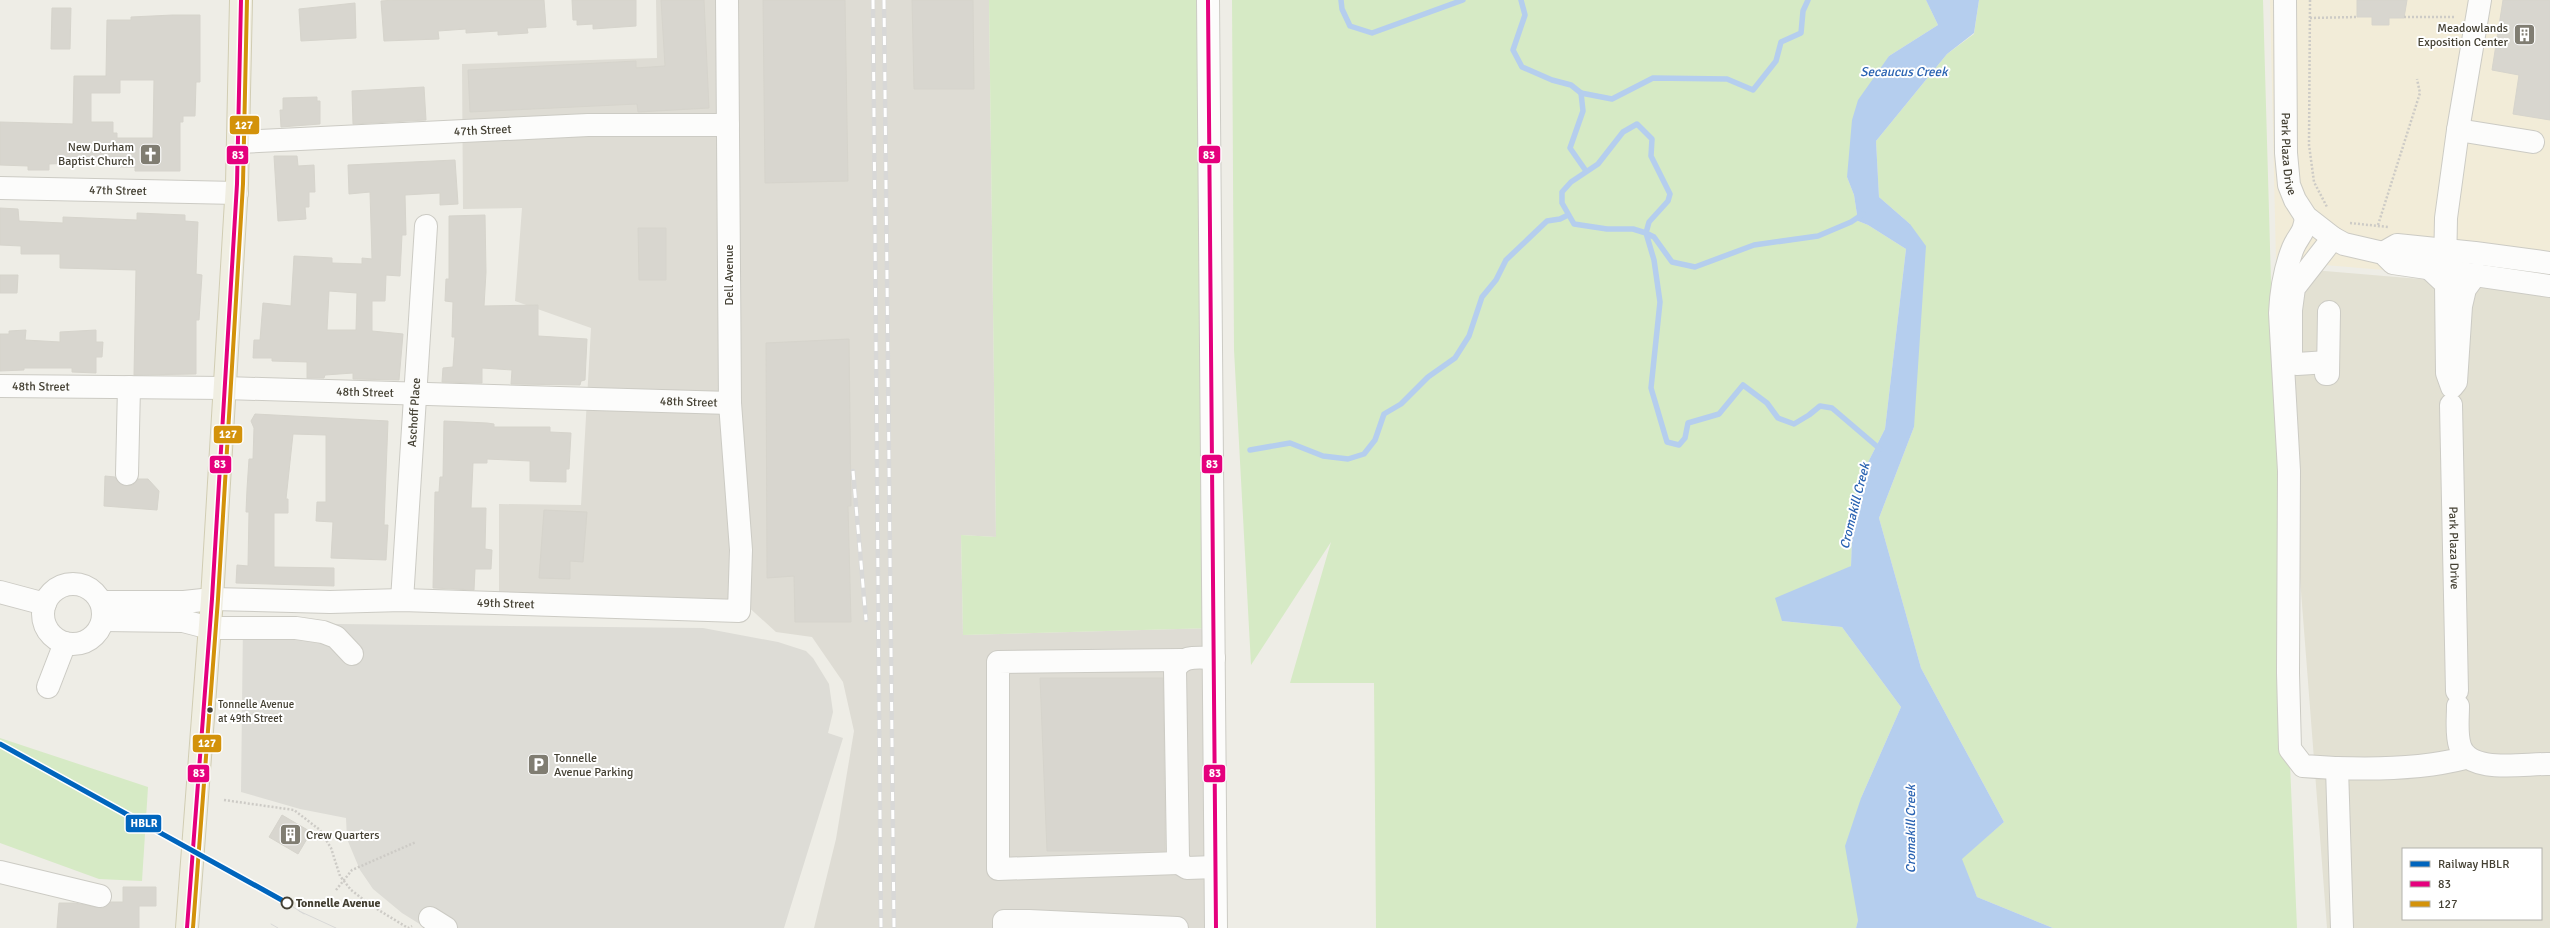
<svg xmlns="http://www.w3.org/2000/svg" width="2550" height="928" font-family="Signika,sans-serif">
<style>
.residential{fill:#e3e1d3;fill-rule:evenodd}
.commercial{fill:#f2ecd8}
.industrial{fill:#dedcd4}
.green{fill:#d6eac5}
.parking{fill:#dddcd6}
.water{fill:#b5ceee}
.lines{fill:none;stroke-linecap:round;stroke-linejoin:round}
.stream{stroke:#b5ceee;stroke-width:5.5}
.building{fill:#d8d6cf;stroke:#d6d4cc;fill-rule:evenodd}
.minor-casing{stroke:#cccbc4;stroke-width:24}
.major-casing{stroke:#d1cdb3;stroke-width:24}
.path{stroke:#cdcbc6;stroke-width:2.5;stroke-dasharray:2 2;stroke-linecap:butt}
.minor{stroke:#fcfcfb;stroke-width:22}
.major{stroke:#f0eee2;stroke-width:22}
.tram{stroke:#d8d8d7;stroke-width:1}
.rail-casing{stroke:#d8d8d7;stroke-width:4.5}
.rail{stroke:#fff;stroke-width:3;stroke-dasharray:9;stroke-linecap:butt}
.bus-1-casing{stroke:#fff;stroke-width:7}
.bus-2-casing{stroke:#fff;stroke-width:7}
.bus-1{stroke:#e5007d;stroke-width:4}
.bus-2{stroke:#d3920a;stroke-width:4}
.rail-1-casing{stroke:#fff;stroke-width:8}
.rail-1{stroke:#0065bd;stroke-width:5}
.bus-dot{fill:#444033;stroke:#fff;stroke-width:1.5}
.stop-dot{fill:#fff;stroke:#444033;stroke-width:2}
.labels{text-anchor:middle;dominant-baseline:central;stroke-width:4;stroke-linejoin:round;paint-order:stroke}
.bus-label{font-size:11px;fill:#444033;stroke:#fff;text-anchor:start}
.poi-label{font-size:12px;fill:#444033;stroke:#fff;text-anchor:end}
.street-label{font-size:12px;fill:#444033;stroke:#fff}
.stop-label{font-size:12px;font-weight:bold;fill:#444033;stroke:#fff;text-anchor:start}
.water-label{font-size:13px;font-style:italic;fill:#2a63b2;stroke:#fff}
.line-badge{stroke:#fff;stroke-width:1.5}
.badge-label{font-size:11px;text-anchor:middle;font-weight:bold;fill:#fff}
</style>
<rect width="100%" height="100%" fill="#eeede6"/>
<!-- residential -->
<path class="residential" d="M 2276,267 L 2550,290 L 2550,928 L 2327,928 ZM 2403,849 L 2541,849 L 2541,919 L 2403,919 Z"/>
<!-- commercial -->
<path class="commercial" d="M 2270,0 L 2550,0 L 2550,284 L 2276,261 Z"/>
<!-- industrial -->
<path class="industrial" d="M 656,0 L 989,0 L 996,537 L 961,535 L 963,635 L 1214,628 L 1216,928 L 814,928 L 836,839 L 854,731 L 843,682 L 812,637 L 776,632 L 744,603 L 499,598 L 499,504 L 581,505 L 591,328 L 515,301 L 522,208 L 463,209 L 462,64 L 657,58 Z"/>
<!-- green -->
<g class="green">
<path d="M 989,0 L 1208,0 L 1214,628 L 963,635 L 961,535 L 996,537 Z"/>
<path d="M 1232,0 L 1926,0 L 1938,25 L 1889,56 L 1847,177 L 1854,195 L 1858,221 L 1868,225 L 1906,249 L 1885,429 L 1862,474 L 1853,510 L 1851,566 L 1782,621 L 1842,627 L 1901,707 L 1861,798 L 1858,920 L 1856,928 L 1376,928 L 1374,683 L 1290,683 L 1331,542 L 1251,665 L 1234,350 Z"/>
<path d="M 1979,0 L 2263,0 L 2274,388 L 2297,928 L 2053,928 L 1977,897 L 1961,859 L 2004,822 L 1921,668 L 1879,518 L 1914,427 L 1910,224 L 1879,197 L 1876,141 L 1947,54 L 1974,34 Z"/>
<path d="M 0,738 L 148,787 L 142,881 L 99,879 L 0,843 Z"/>
</g>
<!-- parking -->
<path class="parking" d="M 243,623 L 703,628 L 778,642 L 806,651 L 813,658 L 829,684 L 833,712 L 828,733 L 843,738 L 784,928 L 426,928 L 402,913 L 373,889 L 360,870 L 347,839 L 346,818 L 300,809 L 241,792 Z"/>
<!-- water -->
<path class="water" d="M 1926,0 L 1979,0 L 1974,33 L 1947,54 L 1876,141 L 1879,197 L 1910,224 L 1926,246 L 1914,427 L 1879,518 L 1921,668 L 2004,822 L 1962,859 L 1977,897 L 2053,928 L 1856,928 L 1858,920 L 1845,846 L 1861,798 L 1901,707 L 1842,627 L 1782,621 L 1775,598 L 1851,566 L 1853,510 L 1862,474 L 1885,429 L 1906,249 L 1868,225 L 1858,221 L 1854,195 L 1847,177 L 1852,120 L 1858,100 L 1889,56 L 1938,25 Z"/>
<g class="lines">
<!-- stream -->
<g class="stream">
<path d="M 1341,0 L 1342,9 L 1350,26 L 1372,33 L 1463,0"/>
<path d="M 1521,0 L 1525,15 L 1513,50 L 1522,67 L 1552,80 L 1571,85 L 1581,93"/>
<path d="M 1586,171 L 1570,148 L 1583,111 L 1581,93 L 1612,99 L 1653,78 L 1727,79 L 1753,90 L 1776,61 L 1781,42 L 1801,33 L 1803,11 L 1808,0"/>
<path d="M 1863,214 L 1851,222 L 1818,236 L 1754,245 L 1695,267 L 1672,262 L 1654,237 L 1646,233 L 1633,229 L 1607,229 L 1574,224 L 1562,203 L 1562,192 L 1571,182 L 1598,164 L 1623,132 L 1637,124 L 1652,139 L 1651,156 L 1670,194 L 1668,201 L 1649,222 L 1646,233 L 1654,260 L 1660,302 L 1651,388 L 1667,442 L 1679,445 L 1685,438 L 1688,423 L 1719,414 L 1743,385 L 1767,403 L 1778,418 L 1794,424 L 1809,415 L 1820,406 L 1832,408 L 1880,449"/>
<path d="M 1250,450 L 1290,443 L 1323,456 L 1348,459 L 1364,454 L 1375,440 L 1384,414 L 1401,404 L 1428,377 L 1455,358 L 1469,336 L 1482,297 L 1496,280 L 1506,260 L 1547,221 L 1560,219 L 1568,215"/>
</g>
</g>
<!-- building -->
<g class="building">
<path d="M 394,0 L 544,0 L 546,27 L 527,28 L 528,33 L 498,35 L 498,31 L 466,33 L 466,29 L 438,31 L 439,39 L 384,41 L 381,1 Z"/>
<path d="M 572,0 L 636,0 L 636,26 L 593,29 L 593,24 L 577,25 L 577,20 L 573,20 Z"/>
<path d="M 661,0 L 704,0 L 709,108 L 638,112 L 637,104 L 470,112 L 468,70 L 636,61 L 636,68 L 665,66 Z"/>
<path d="M 763,0 L 845,0 L 848,181 L 765,183 Z"/>
<path d="M 912,0 L 973,0 L 974,89 L 914,89 Z"/>
<path d="M 2357,0 L 2407,0 L 2404,18 L 2389,18 L 2389,25 L 2372,25 L 2372,17 L 2357,17 Z"/>
<path d="M 2503,0 L 2550,0 L 2550,120 L 2513,114 L 2519,75 L 2492,70 Z"/>
<path d="M 355,3 L 356,38 L 301,41 L 299,9 Z"/>
<path d="M 52,8 L 71,8 L 70,49 L 51,49 Z"/>
<path d="M 173,15 L 200,15 L 200,82 L 196,82 L 195,116 L 183,116 L 183,122 L 180,122 L 180,171 L 135,171 L 135,167 L 120,167 L 120,163 L 99,162 L 49,164 L 49,170 L 28,170 L 28,166 L 0,165 L 0,122 L 73,124 L 74,76 L 106,76 L 107,20 L 131,20 L 131,17 ZM 120,80 L 154,80 L 153,138 L 117,138 L 117,133 L 113,133 L 113,122 L 91,122 L 91,93 L 120,93 Z"/>
<path d="M 424,87 L 426,120 L 353,124 L 352,91 Z"/>
<path d="M 317,97 L 317,101 L 320,101 L 320,124 L 281,127 L 280,110 L 283,110 L 283,98 Z"/>
<path d="M 274,156 L 297,156 L 298,166 L 314,165 L 315,192 L 309,192 L 309,207 L 305,207 L 306,219 L 278,221 Z"/>
<path d="M 455,160 L 458,204 L 440,205 L 440,193 L 405,195 L 406,235 L 402,235 L 400,276 L 386,275 L 385,301 L 372,301 L 372,331 L 403,334 L 399,380 L 353,379 L 353,373 L 325,375 L 324,378 L 307,378 L 307,362 L 272,361 L 272,358 L 253,358 L 254,340 L 260,340 L 263,303 L 291,306 L 294,256 L 332,258 L 332,263 L 362,264 L 362,258 L 372,259 L 370,192 L 349,194 L 348,165 ZM 329,291 L 357,293 L 356,330 L 327,330 Z"/>
<path d="M 0,208 L 18,209 L 19,221 L 63,223 L 63,217 L 137,220 L 137,213 L 185,215 L 185,221 L 198,222 L 196,274 L 202,275 L 199,320 L 196,320 L 196,374 L 134,375 L 136,270 L 60,268 L 60,254 L 21,254 L 21,246 L 0,245 Z"/>
<path d="M 485,215 L 486,272 L 484,306 L 538,305 L 538,336 L 587,339 L 585,380 L 581,381 L 580,385 L 511,384 L 512,370 L 482,368 L 482,383 L 442,382 L 443,368 L 453,367 L 455,337 L 452,337 L 453,302 L 445,301 L 446,279 L 449,279 L 449,216 Z"/>
<path d="M 638,228 L 666,228 L 666,280 L 639,280 Z"/>
<path d="M 0,275 L 18,275 L 17,293 L 0,293 Z"/>
<path d="M 26,330 L 25,340 L 60,342 L 60,332 L 96,330 L 96,342 L 103,342 L 102,357 L 96,357 L 96,373 L 72,372 L 72,368 L 24,368 L 24,370 L 0,371 L 0,334 L 9,334 L 9,331 Z"/>
<path d="M 849,339 L 851,506 L 848,506 L 851,622 L 795,622 L 794,576 L 767,578 L 766,343 Z"/>
<path d="M 255,414 L 388,421 L 384,525 L 388,525 L 386,560 L 331,558 L 333,522 L 316,521 L 317,502 L 326,502 L 326,435 L 293,434 L 286,499 L 288,499 L 288,513 L 274,513 L 274,567 L 334,568 L 334,586 L 236,583 L 237,565 L 248,566 L 249,512 L 246,512 L 247,489 L 249,459 L 253,459 L 254,428 L 251,421 Z"/>
<path d="M 444,421 L 487,423 L 494,424 L 494,427 L 550,427 L 550,432 L 571,433 L 569,469 L 566,469 L 566,482 L 530,481 L 530,461 L 487,459 L 487,463 L 473,463 L 471,508 L 486,508 L 485,549 L 492,550 L 491,569 L 475,569 L 474,590 L 433,588 L 435,492 L 439,492 L 440,477 L 443,477 Z"/>
<path d="M 105,476 L 115,477 L 120,484 L 126,486 L 133,485 L 138,479 L 148,479 L 159,491 L 157,510 L 104,506 Z"/>
<path d="M 544,510 L 587,512 L 583,562 L 570,561 L 570,579 L 539,578 Z"/>
<path d="M 1040,678 L 1163,678 L 1165,851 L 1047,851 Z"/>
<path d="M 282,815 L 311,832 L 298,854 L 269,837 Z"/>
<path d="M 123,887 L 156,887 L 156,906 L 139,906 L 139,928 L 57,928 L 59,903 L 74,903 L 103,908 L 110,902 L 123,902 Z"/>
</g>
<g class="lines">
<defs>
<g id="minor">
<path d="M 1208,0 L 1216,928"/>
<path id="s1" d="M 2285,0 L 2286,153 L 2289,185 L 2295,200 L 2306,217 L 2333,238 L 2344,244 L 2383,253 L 2393,263 L 2550,286"/>
<path d="M 2458,130 L 2533,142"/>
<path id="s2" d="M 238,142 L 588,125 L 728,125"/>
<path id="s3" d="M 0,188 L 237,193"/>
<path d="M 2306,217 C 2304,235 2299,234 2293,248 C 2285,268 2281,292 2280,313 L 2289,471 L 2288,673 L 2290,749 L 2303,766 C 2355,770 2414,771 2465,758"/>
<path d="M 2383,253 L 2397,245 L 2475,253 L 2550,263"/>
<path d="M 2429,268 L 2446,284 L 2447,373 L 2452,387 L 2456,382 L 2461,306 L 2465,289 L 2476,274"/>
<path d="M 2445,270 L 2446,218 L 2458,130 L 2480,0"/>
<path d="M 2328,362 L 2297,364 L 2291,357 L 2291,310 L 2294,288 L 2333,238"/>
<path d="M 2326,374 L 2328,374 L 2329,312"/>
<path id="s4" d="M 0,386 L 225,388 L 730,403"/>
<path id="s5" d="M 2451,405 L 2457,691"/>
<path d="M 127,474 L 129,387"/>
<circle cx="73" cy="614" r="30"/>
<path d="M 0,592 L 45,604"/>
<path id="s6" d="M 402,600 L 426,226"/>
<path id="s7" d="M 101,602 L 184,602 L 212,599 L 330,602 L 402,600 L 739,611 L 741,550 L 730,403 L 727,0"/>
<path d="M 103,620 L 183,621 L 210,628 L 296,628 L 323,632 L 336,637 L 352,654"/>
<path d="M 1214,658 C 1199,658 1182,654 1175,670 L 1178,857 L 1179,863 L 1187,868 L 1215,867"/>
<path d="M 48,687 L 65,643"/>
<path d="M 2458,706 C 2458,719 2456,734 2460,746 C 2469,775 2525,763 2550,764"/>
<path d="M 2337,768 L 2342,928"/>
<path d="M 1179,863 L 998,869 L 998,662 L 1181,660"/>
<path d="M 0,872 L 100,896"/>
<path d="M 430,918 L 446,928"/>
<path d="M 1004,928 L 1004,921 L 1029,921 L 1177,928"/>
</g>
<path id="major" d="M 187,928 L 212,599 L 237,184 L 241,0"/>
</defs>
<!-- minor casing -->
<use href="#minor" class="minor-casing"/>
<!-- major casing -->
<use href="#major" class="major-casing"/>
<!-- path -->
<g class="path">
<path d="M 2310,0 L 2309,145 L 2314,182 L 2327,207"/>
<path d="M 2404,17 L 2456,17"/>
<path d="M 2310,18 L 2357,17"/>
<path d="M 2350,223 L 2388,227"/>
<path d="M 2378,225 L 2420,93 L 2417,79"/>
<path d="M 224,800 L 294,810 L 320,830 L 331,848 L 340,876 L 351,890 L 372,906 L 408,928 L 412,926"/>
<path d="M 336,890 L 352,870 L 416,842"/>
</g>
<!-- minor -->
<use href="#minor" class="minor"/>
<!-- major -->
<use href="#major" class="major"/>
<!-- tram -->
<g class="tram">
<path d="M 287,903 L 304,914"/>
<path d="M 299,911 L 336,928"/>
<path d="M 271,924 L 278,928"/>
</g>
<defs>
<g id="rail">
<path d="M 873,0 L 881,928"/>
<path d="M 884,0 L 894,928"/>
<path d="M 853,471 L 866,620"/>
</g>
</defs>
<!-- rail casing -->
<use href="#rail" class="rail-casing"/>
<!-- rail -->
<use href="#rail" class="rail"/>
<defs>
<g id="bus-1">
<path d="M 1208,0 L 1216,928"/>
<path d="M 187,928 L 212,599 L 237,184 L 241,0"/>
</g>
<path id="bus-2" d="M 193,928 L 218,599 L 243,184 L 247,0"/>
</defs>
<!-- bus-1 casing -->
<use href="#bus-1" class="bus-1-casing"/>
<!-- bus-2 casing -->
<use href="#bus-2" class="bus-2-casing"/>
<!-- bus-1 -->
<use href="#bus-1" class="bus-1"/>
<!-- bus-2 -->
<use href="#bus-2" class="bus-2"/>
<defs>
<path id="rail-1" d="M 0,744 L 287,903"/>
</defs>
<!-- rail-1 casing -->
<use href="#rail-1" class="rail-1-casing"/>
<!-- rail-1 -->
<use href="#rail-1" class="rail-1"/>
</g>
<!-- icons -->
<defs>
<symbol id="building-square" viewBox="-11 -11 22 22"><rect x="-9" y="-9" width="18" height="18" rx="4" fill="#807d72" stroke="#fff"/><path d="M-4-6H4V6H1V3H-1V6H-4ZM-2.5-4.3h1.7v1.8h-1.7ZM.8-4.3h1.7v1.8H.8ZM-2.5-1h1.7V.8h-1.7ZM.8-1h1.7V.8H.8Z" fill="#fff"/></symbol>
<symbol id="church-square" viewBox="-11 -11 22 22"><rect x="-9" y="-9" width="18" height="18" rx="4" fill="#807d72" stroke="#fff"/><path d="M-1.2-6h2.4v3.5h3.3v2.4h-3.3V6h-2.4V-.1h-3.3v-2.4h3.3Z" fill="#fff"/></symbol>
<symbol id="parking-square" viewBox="-11 -11 22 22"><rect x="-9" y="-9" width="18" height="18" rx="4" fill="#807d72" stroke="#fff"/><path d="M-3.5-5.5H1a3.5 3.5 0 0 1 0 7H-1V5.5H-3.5ZM-1-3.4V-.6H.8a1.4 1.4 0 0 0 0-2.8Z" fill="#fff"/></symbol>
</defs>
<g fill-rule="evenodd">
<use href="#building-square" x="2512" y="22" width="25" height="25"/>
<use href="#church-square" x="138" y="142" width="25" height="25"/>
<use href="#parking-square" x="526" y="752" width="25" height="25"/>
<use href="#building-square" x="278" y="822" width="25" height="25"/>
</g>
<!-- markers -->
<circle class="bus-dot" cx="210" cy="710" r="3.5"/>
<circle class="stop-dot" cx="287" cy="903" r="5.5"/>
<g class="labels">
<!-- bus labels -->
<g class="bus-label">
<text x="218" y="704">Tonnelle Avenue<tspan x="218" dy="14">at 49th Street</tspan></text>
</g>
<!-- poi labels -->
<g class="poi-label">
<text x="2508" y="28">Meadowlands<tspan x="2508" dy="14">Exposition Center</tspan></text>
<text x="134" y="147">New Durham<tspan x="134" dy="14">Baptist Church</tspan></text>
<text x="554" y="758" text-anchor="start">Tonnelle<tspan x="554" dy="14">Avenue Parking</tspan></text>
<text x="306" y="835" text-anchor="start">Crew Quarters</text>
</g>
<!-- street labels -->
<g class="street-label">
<text stroke="none"><textPath href="#s2" startOffset="245">47th Street</textPath></text>
<text stroke="none"><textPath href="#s1" startOffset="154">Park Plaza Drive</textPath></text>
<text stroke="none"><textPath href="#s3" startOffset="118">47th Street</textPath></text>
<text transform="translate(729 275) rotate(-90)">Dell Avenue</text>
<text stroke="none"><textPath href="#s4" startOffset="41">48th Street</textPath></text>
<text stroke="none"><textPath href="#s4" startOffset="365">48th Street</textPath></text>
<text stroke="none"><textPath href="#s4" startOffset="689">48th Street</textPath></text>
<text stroke="none"><textPath href="#s6" startOffset="188">Aschoff Place</textPath></text>
<text stroke="none"><textPath href="#s5" startOffset="143">Park Plaza Drive</textPath></text>
<text stroke="none"><textPath href="#s7" startOffset="405">49th Street</textPath></text>
</g>
<!-- stop labels -->
<g class="stop-label">
<text x="296" y="903">Tonnelle Avenue</text>
</g>
<!-- water labels -->
<g class="water-label">
<text x="1904" y="72">Secaucus Creek</text>
<text transform="translate(1855 506) rotate(-76)">Cromakill Creek</text>
<text transform="translate(1911 829) rotate(-90)">Cromakill Creek</text>
</g>
</g>
<g class="line-badge">
<rect x="229" y="115" width="31" height="20" rx="4" fill="#d3920a"/>
<rect x="1198" y="145" width="23" height="19" rx="4" fill="#e5007d"/>
<rect x="226" y="145" width="23" height="20" rx="4" fill="#e5007d"/>
<rect x="213" y="425" width="30" height="19" rx="4" fill="#d3920a"/>
<rect x="1201" y="454" width="22" height="20" rx="4" fill="#e5007d"/>
<rect x="209" y="455" width="23" height="19" rx="4" fill="#e5007d"/>
<rect x="192" y="734" width="30" height="19" rx="4" fill="#d3920a"/>
<rect x="1203" y="764" width="23" height="19" rx="4" fill="#e5007d"/>
<rect x="187" y="764" width="23" height="19" rx="4" fill="#e5007d"/>
<rect x="125" y="814" width="37" height="19" rx="4" fill="#0065bd"/>
</g>
<g class="badge-label">
<text x="244" y="129">127</text>
<text x="1209" y="159">83</text>
<text x="238" y="159">83</text>
<text x="228" y="438">127</text>
<text x="1212" y="468">83</text>
<text x="220" y="468">83</text>
<text x="207" y="747">127</text>
<text x="1215" y="777">83</text>
<text x="199" y="777">83</text>
<text x="144" y="827">HBLR</text>
</g>
<!-- legend -->
<rect x="2402" y="848" width="140" height="72" fill="#ffffff" stroke="#b4b3ad"/>
<rect x="2410" y="861" width="20" height="6" fill="#0065bd" stroke="#b4b3ad"/>
<text x="2438" y="868" font-size="12" fill="#444033">Railway HBLR</text>
<rect x="2410" y="881" width="20" height="6" fill="#e5007d" stroke="#b4b3ad"/>
<text x="2438" y="888" font-size="12" fill="#444033">83</text>
<rect x="2410" y="901" width="20" height="6" fill="#d3920a" stroke="#b4b3ad"/>
<text x="2438" y="908" font-size="12" fill="#444033">127</text>
</svg>
